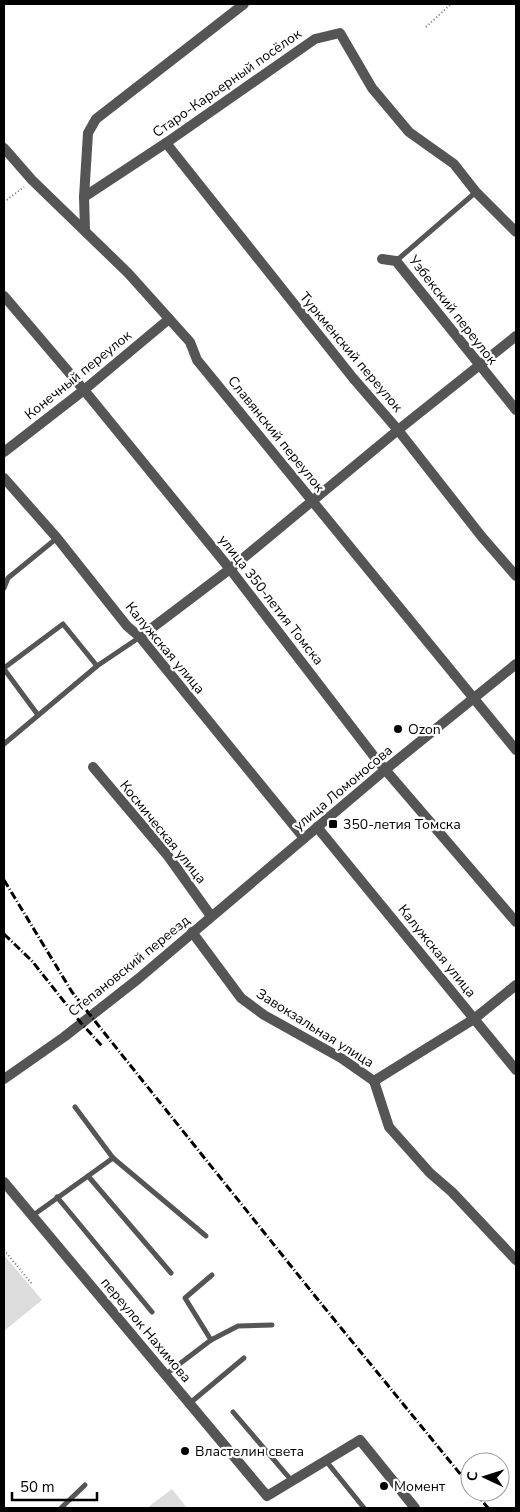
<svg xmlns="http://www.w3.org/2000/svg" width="520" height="1512" font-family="'Nunito Sans',sans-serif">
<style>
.green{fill:#dcdcdc}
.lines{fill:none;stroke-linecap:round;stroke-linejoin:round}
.path{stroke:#777;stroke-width:2;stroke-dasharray:1 2.5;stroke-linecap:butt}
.service{stroke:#555;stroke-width:5}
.minor{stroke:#555;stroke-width:10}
.tertiary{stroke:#555;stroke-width:10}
.rail{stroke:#000;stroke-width:3;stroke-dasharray:8 2.5 1 2.5;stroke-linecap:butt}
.poi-dot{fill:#000;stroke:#fff;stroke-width:2}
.labels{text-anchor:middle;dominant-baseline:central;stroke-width:4.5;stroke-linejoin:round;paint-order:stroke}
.street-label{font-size:14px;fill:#000;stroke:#fff}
.poi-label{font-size:14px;fill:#000;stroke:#fff;text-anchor:start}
</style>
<rect width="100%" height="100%" fill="#fff"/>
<!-- green -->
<g class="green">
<path d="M 4,1255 L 42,1300 L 4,1331 Z"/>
<path d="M 172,1489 L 187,1508 L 147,1508 Z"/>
</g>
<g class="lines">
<!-- path -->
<g class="path">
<path d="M 426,27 L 451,4"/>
<path d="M 4,202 L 24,187"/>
<path d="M 4,1250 L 32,1284"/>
</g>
<!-- service -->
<g class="service">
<path d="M 396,261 L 476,192"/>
<path d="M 4,588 L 8,578 L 57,538"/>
<path d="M 4,668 L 63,624 L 97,666"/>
<path d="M 4,669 L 38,715"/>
<path d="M 4,744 L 97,666 L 140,637"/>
<path d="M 75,1107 L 113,1158 L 206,1236"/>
<path d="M 88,1176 L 113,1158"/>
<path d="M 57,1197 L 152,1312"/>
<path d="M 32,1216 L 88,1176 L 171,1273"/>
<path d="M 211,1340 L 185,1298 L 212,1275"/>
<path d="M 165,1375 L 211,1340 L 238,1326 L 272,1325"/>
<path d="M 190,1403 L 244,1358"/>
<path d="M 233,1412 L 292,1481"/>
<path d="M 326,1461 L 364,1508"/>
<path d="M 61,1508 L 85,1485"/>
</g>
<!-- minor -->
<g class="minor">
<path d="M 166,143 L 353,378 L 398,430 L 482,537 L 516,576"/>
<path d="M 4,148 L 32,180 L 128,273 L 190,342 L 197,360 L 516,750"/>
<path d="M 84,197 L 88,133 L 96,119 L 244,4"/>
<path d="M 85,230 L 84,197 L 166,143 L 315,39 L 340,33 L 372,88 L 409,132 L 454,164 L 476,192 L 516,232"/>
<path d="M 382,259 L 396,261 L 516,410"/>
<path d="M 4,296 L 84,390 L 230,569 L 376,759 L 516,922"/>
<path d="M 4,452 L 84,390 L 169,319"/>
<path d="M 4,478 L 57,538 L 127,626 L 140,637 L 304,838"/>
<path d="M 140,637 L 230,569 L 398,430 L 516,336"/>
<path d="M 93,767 L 168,856 L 211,916"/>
<path d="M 317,827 L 516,1070"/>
<path d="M 192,932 L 241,998 L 264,1015 L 341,1058 L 374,1081 L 389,1127 L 430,1173 L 452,1192 L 516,1260"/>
<path d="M 374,1081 L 474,1019 L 516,985"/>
<path d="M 4,1182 L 267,1496 L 360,1440 L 415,1508"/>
</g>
<!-- tertiary -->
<path class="tertiary" d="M 4,1079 L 64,1037 L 138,979 L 386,769 L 516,664"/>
<!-- rail -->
<g class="rail">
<path d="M 4,880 L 72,992 L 98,1025 L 315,1296 L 470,1486"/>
<path d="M 4,934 L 32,961 L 81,1023 L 103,1047"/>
<path d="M 475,1492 L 488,1508"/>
</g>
</g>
<!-- markers -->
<g class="poi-dot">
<circle cx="398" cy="729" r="5"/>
<rect x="328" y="819" width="10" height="10" rx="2.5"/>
<circle cx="185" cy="1451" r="5"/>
<circle cx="384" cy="1486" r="5"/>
</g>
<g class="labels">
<!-- street labels -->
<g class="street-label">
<text transform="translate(227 83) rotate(-35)">Старо-Карьерный посёлок</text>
<text transform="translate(453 310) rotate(52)">Узбекский переулок</text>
<text transform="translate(351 352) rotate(50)">Туркменский переулок</text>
<text transform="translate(78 375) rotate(-39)">Конечный переулок</text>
<text transform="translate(276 434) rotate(51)">Славянский переулок</text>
<text transform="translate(271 600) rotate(52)">улица 350-летия Томска</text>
<text transform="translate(165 648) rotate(50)">Калужская улица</text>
<text transform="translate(343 788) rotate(-40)">улица Ломоносова</text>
<text transform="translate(163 832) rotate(51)">Космическая улица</text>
<text transform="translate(437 951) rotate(51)">Калужская улица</text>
<text transform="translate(129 966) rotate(-39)">Степановский переезд</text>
<text transform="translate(315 1028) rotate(32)">Завокзальная улица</text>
<text transform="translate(146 1330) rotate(50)">переулок Нахимова</text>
</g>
<!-- poi labels -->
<g class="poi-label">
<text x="408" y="729">Ozon</text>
<text x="343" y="824">350-летия Томска</text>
<text x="195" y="1451">Властелин света</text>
<text x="394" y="1486">Момент</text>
</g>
</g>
<!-- border -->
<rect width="520" height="1512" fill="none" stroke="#000000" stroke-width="10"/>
<!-- north arrow -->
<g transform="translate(485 1477) rotate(274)"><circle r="24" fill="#ffffff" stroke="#999999"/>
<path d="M0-4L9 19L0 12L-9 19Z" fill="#000000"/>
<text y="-8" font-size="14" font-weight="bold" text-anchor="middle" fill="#000000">С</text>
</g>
<!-- scale -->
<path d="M12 1492v8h85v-8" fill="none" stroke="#000000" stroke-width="2.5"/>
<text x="20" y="1492" font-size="15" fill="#000000" stroke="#ffffff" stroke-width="4" paint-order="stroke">50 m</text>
</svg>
